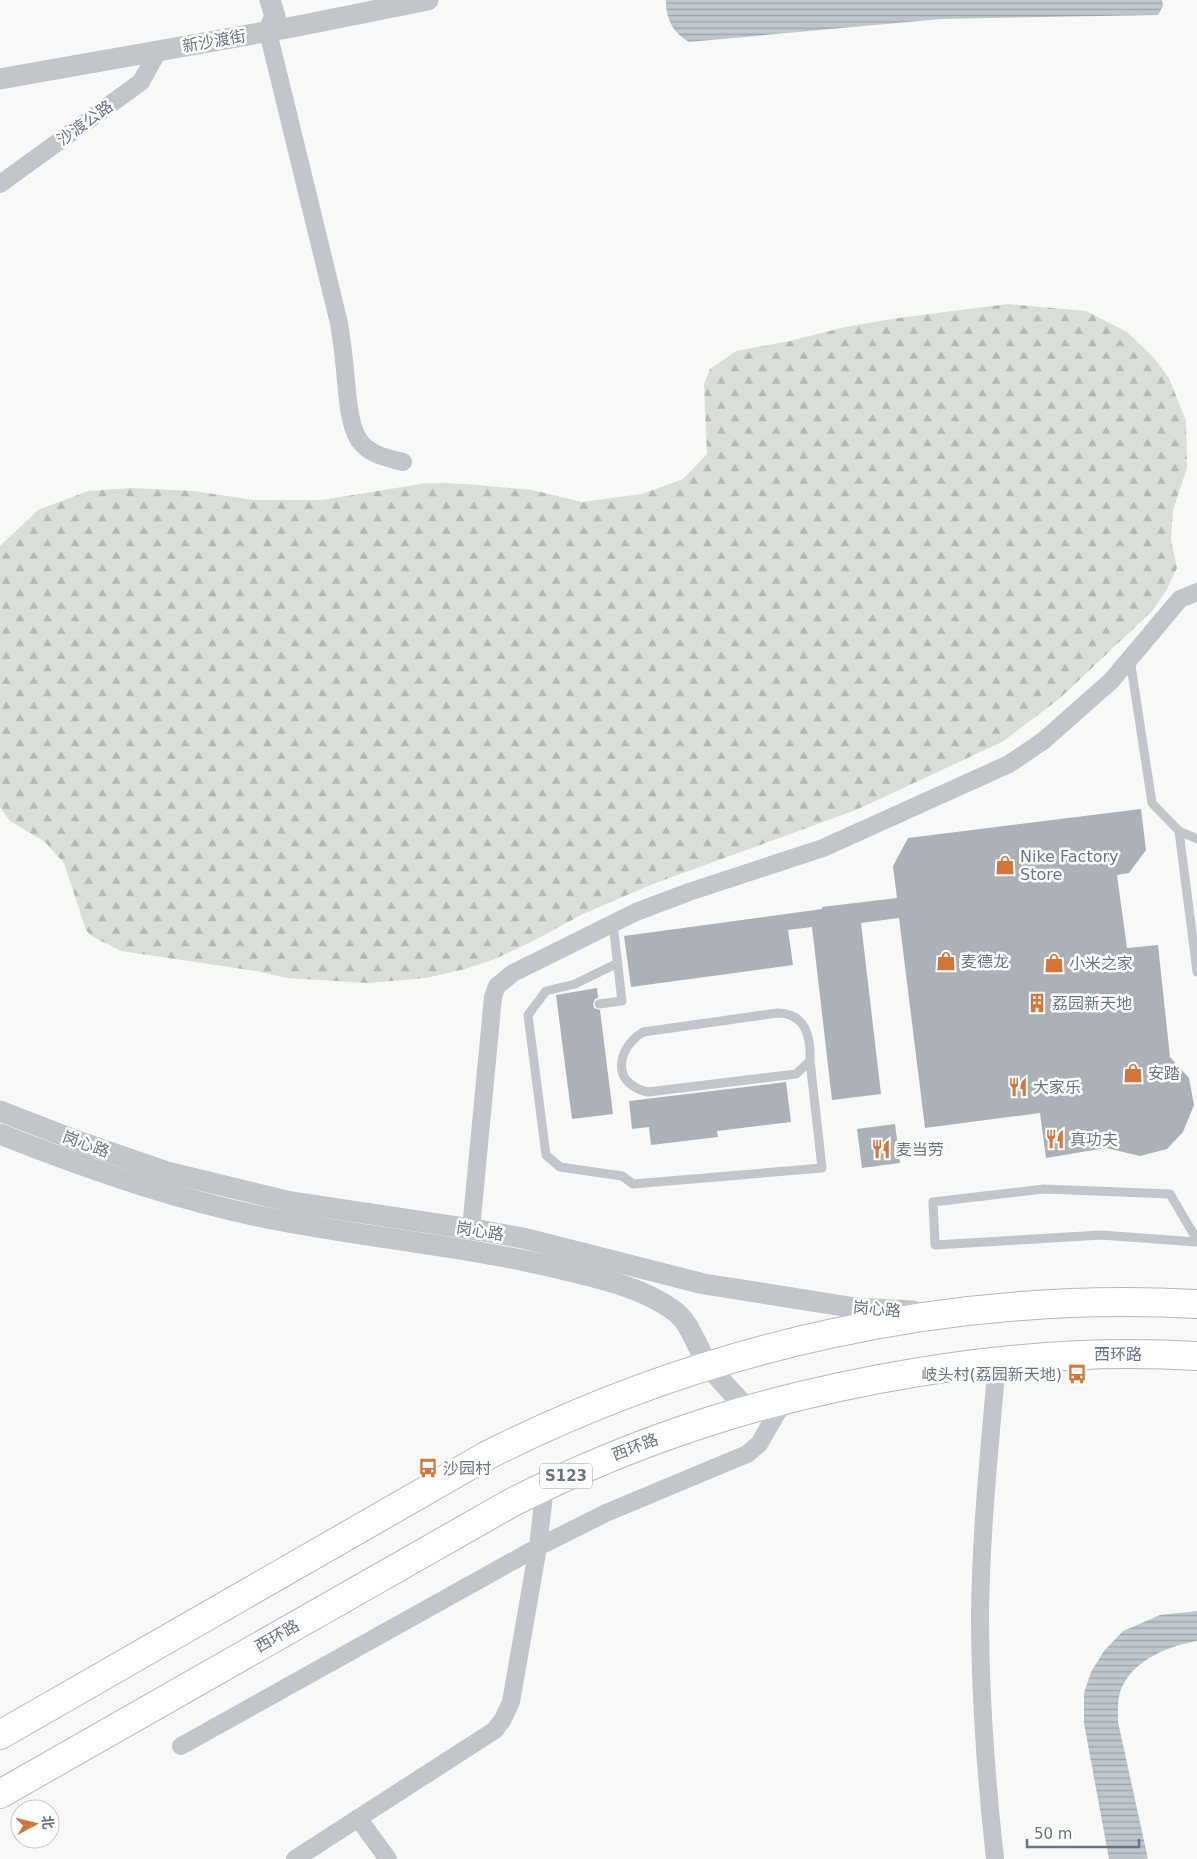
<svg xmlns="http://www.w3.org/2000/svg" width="1197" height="1859" font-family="'DejaVu Sans','Noto Sans SC',sans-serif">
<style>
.forest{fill:url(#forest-firs)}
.water{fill:url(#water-rules)}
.building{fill:#acb1b8}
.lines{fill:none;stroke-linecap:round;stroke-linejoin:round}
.primary-casing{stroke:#b6b8bd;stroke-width:30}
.service{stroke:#c2c5c9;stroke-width:9}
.minor{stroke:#c2c5c9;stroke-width:18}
.tertiary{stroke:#c2c5c9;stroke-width:21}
.primary{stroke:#fff;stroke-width:28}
.labels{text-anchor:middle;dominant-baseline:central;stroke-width:5;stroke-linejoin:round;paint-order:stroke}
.shield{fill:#fff;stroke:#979ea9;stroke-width:1}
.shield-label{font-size:15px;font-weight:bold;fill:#6a7484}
.street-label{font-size:16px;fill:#6a7484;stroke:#fff}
.poi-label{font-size:16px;fill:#6a7484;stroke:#fff;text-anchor:start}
</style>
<defs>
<pattern id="forest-firs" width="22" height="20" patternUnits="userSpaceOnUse" patternTransform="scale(1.25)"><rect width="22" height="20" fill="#d9ded7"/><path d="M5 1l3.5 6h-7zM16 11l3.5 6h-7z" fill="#b4b9b4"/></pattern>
<pattern id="water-rules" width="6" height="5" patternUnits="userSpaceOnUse" patternTransform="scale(1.25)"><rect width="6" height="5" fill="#bec5cb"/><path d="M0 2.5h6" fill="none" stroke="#9ea5aa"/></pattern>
</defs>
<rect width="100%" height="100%" fill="#f8f8f6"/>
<!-- forest -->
<path class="forest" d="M 1008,304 L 1086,311 L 1127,332 L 1154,358 L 1169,378 L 1186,421 L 1187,468 L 1173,510 L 1171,540 L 1177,568 L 1166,591 L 1152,611 L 1059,699 L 1002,742 L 856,810 L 653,884 L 583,914 L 535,940 L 495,959 L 465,969 L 426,978 L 368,983 L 287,978 L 256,971 L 121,951 L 91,936 L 86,930 L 64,863 L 45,842 L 10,821 L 0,807 L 0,546 L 38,510 L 88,491 L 131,488 L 194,491 L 253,500 L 322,500 L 427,483 L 466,484 L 532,490 L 582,502 L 642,494 L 683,479 L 707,454 L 704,384 L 710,369 L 736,351 L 790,341 L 845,327 L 898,318 Z"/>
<!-- water -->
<g class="water">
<path d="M 666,0 L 1162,0 L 1163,6 L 1158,15 L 941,19 L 689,42 C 674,34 665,18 666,0 Z"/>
<path d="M 1197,1611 L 1197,1641 C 1169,1646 1135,1659 1122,1687 C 1117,1698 1118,1710 1118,1722 L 1148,1859 L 1109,1859 L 1084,1723 L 1084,1693 L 1091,1672 L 1104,1651 L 1123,1631 L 1160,1615 Z"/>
</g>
<!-- building -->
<g class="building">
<path d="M 1141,809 L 1146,850 L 1129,873 L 1117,875 L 1127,948 L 1158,945 L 1170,1057 L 1189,1078 L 1194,1105 L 1183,1132 L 1167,1149 L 1140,1156 L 1106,1148 L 1046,1158 L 1040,1113 L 925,1128 L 899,918 L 861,923 L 881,1094 L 832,1100 L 812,927 L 788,930 L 793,965 L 631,987 L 624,936 L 822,909 L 822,907 L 897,898 L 893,866 L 908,838 Z"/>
<path d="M 597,988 L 598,998 L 595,999 L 593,1004 L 594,1008 L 600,1010 L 613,1114 L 572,1119 L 556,995 Z"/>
<path d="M 786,1082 L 791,1122 L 717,1131 L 718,1137 L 651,1145 L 649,1127 L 632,1129 L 629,1101 Z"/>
<path d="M 895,1124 L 900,1163 L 862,1168 L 857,1129 Z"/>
</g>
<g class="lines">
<defs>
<g id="primary">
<path d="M 0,1735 L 486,1456 C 705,1345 951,1291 1197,1304"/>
<path d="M 0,1794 L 511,1503 C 643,1436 772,1396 919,1372 C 1011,1357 1103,1350 1197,1356"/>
</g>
</defs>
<!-- primary casing -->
<use href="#primary" class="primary-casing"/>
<!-- service -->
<g class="service">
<path d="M 1130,659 L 1152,803 L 1179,831 L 1197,839"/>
<path d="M 1179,831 L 1197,972"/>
<path d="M 618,963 L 575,984 L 546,991 L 528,1015 L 546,1155 L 560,1167 L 622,1176 L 633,1184 L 822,1168 L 810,1061"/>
<path d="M 599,1004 L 622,1001 L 613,924"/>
<path d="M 777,1013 C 806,1013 811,1037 810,1061 L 796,1074 L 648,1092 C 611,1084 616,1049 643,1032 Z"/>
<path d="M 1197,1240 L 1170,1194 L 1044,1189 L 933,1202 L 935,1245 L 1101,1235 L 1197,1242"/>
</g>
<!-- minor -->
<g class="minor">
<path d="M 268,32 L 339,323 C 341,336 343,349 344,361 C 347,383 347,422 359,440 C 369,455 388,458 403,462"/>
<path d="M 0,184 L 141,82 L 158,51"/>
<path d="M 471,1229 L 493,997 L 497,986 L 513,973 L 636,912 L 689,892 L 823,848 L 1009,764 L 1043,741 L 1111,681 L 1180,599 L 1197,592"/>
<path d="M 181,1746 L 538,1547 L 606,1513 L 747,1454 L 759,1444 L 777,1413 L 790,1397"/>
<path d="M 358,1818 L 388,1859"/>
<path d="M 295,1859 L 495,1730 L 503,1719 L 511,1702 L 538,1547 L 545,1486"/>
<path d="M 995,1859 C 986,1777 980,1696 980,1614 C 981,1529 990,1445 997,1361"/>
</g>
<!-- tertiary -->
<g class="tertiary">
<path d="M 268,32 L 275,16 L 270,0"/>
<path d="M 0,79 L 293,27 L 428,0"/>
<path d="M 0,1111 L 80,1142 L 167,1172 L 291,1202 L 484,1231 L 523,1238 L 704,1284 L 856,1308 L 913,1311"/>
<path d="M 0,1134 C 93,1171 189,1204 288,1222 C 379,1239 471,1247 561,1269 C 599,1278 641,1287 673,1310 C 691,1322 696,1348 709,1365 C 719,1380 734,1394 747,1409"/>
</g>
<!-- primary -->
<use href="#primary" class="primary"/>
</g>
<!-- icons -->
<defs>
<symbol id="shop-bare" viewBox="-9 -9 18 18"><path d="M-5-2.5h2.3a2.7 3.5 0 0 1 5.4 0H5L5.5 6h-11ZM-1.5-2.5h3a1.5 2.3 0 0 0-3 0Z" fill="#d3763b" stroke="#fff" stroke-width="2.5" paint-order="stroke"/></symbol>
<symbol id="building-bare" viewBox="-9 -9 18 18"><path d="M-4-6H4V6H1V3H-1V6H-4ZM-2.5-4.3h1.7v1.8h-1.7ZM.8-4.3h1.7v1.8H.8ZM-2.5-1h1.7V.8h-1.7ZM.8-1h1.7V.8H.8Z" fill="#d3763b" stroke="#fff" stroke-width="2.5" paint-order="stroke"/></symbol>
<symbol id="restaurant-bare" viewBox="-9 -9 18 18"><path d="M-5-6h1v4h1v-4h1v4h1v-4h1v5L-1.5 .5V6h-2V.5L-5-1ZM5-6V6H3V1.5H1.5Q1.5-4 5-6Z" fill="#d3763b" stroke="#fff" stroke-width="2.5" paint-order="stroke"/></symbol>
<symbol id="bus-bare" viewBox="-9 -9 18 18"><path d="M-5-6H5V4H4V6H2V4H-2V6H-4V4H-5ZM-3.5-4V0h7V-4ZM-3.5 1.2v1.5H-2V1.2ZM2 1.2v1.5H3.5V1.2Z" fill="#d3763b" stroke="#fff" stroke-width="2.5" paint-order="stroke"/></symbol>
</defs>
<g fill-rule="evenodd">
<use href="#shop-bare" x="991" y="851" width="28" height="28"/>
<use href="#shop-bare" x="932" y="947" width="28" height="28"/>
<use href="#shop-bare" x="1040" y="949" width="28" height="28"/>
<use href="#building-bare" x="1023" y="989" width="28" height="28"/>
<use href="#shop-bare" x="1119" y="1059" width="28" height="28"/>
<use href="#restaurant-bare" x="1004" y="1073" width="28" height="28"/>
<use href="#restaurant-bare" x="1041" y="1125" width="28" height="28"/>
<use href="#restaurant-bare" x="867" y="1135" width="28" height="28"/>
<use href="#bus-bare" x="1063" y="1360" width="28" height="28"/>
<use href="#bus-bare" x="414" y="1454" width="28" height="28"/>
</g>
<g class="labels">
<!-- shield labels -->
<rect class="shield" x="540" y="1463.5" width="52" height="25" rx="4"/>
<g class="shield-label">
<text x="566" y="1476">S123</text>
</g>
<!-- street labels -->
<g class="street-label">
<text transform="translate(214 41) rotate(-10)">新沙渡街</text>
<text transform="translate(85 123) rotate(-36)">沙渡公路</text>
<text transform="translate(86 1144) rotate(20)">岗心路</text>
<text transform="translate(480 1231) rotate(9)">岗心路</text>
<text transform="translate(877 1309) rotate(5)">岗心路</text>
<text x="1118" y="1354">西环路</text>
<text transform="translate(635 1447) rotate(-21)">西环路</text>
<text transform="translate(277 1636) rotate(-30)">西环路</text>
</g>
<!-- poi labels -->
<g class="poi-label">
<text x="1020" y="856">Nike Factory<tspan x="1020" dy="18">Store</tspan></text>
<text x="961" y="961">麦德龙</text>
<text x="1069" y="963">小米之家</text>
<text x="1052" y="1003">荔园新天地</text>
<text x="1148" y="1073">安踏</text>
<text x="1033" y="1087">大家乐</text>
<text x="1070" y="1139">真功夫</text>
<text x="896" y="1149">麦当劳</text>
<text x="1062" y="1374" text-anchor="end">岐头村(荔园新天地)</text>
<text x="443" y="1468">沙园村</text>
</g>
</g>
<!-- north arrow -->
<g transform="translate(35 1824) rotate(83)"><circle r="24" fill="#ffffff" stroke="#c3c7ce"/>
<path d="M0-4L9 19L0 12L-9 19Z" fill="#d3763b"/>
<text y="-8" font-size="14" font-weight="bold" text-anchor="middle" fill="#6a7484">北</text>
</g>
<!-- scale -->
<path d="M1027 1839v8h112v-8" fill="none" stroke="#6a7484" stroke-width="2.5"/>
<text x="1034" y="1839" font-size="15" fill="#6a7484" stroke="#ffffff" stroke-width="4" paint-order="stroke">50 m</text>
</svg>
